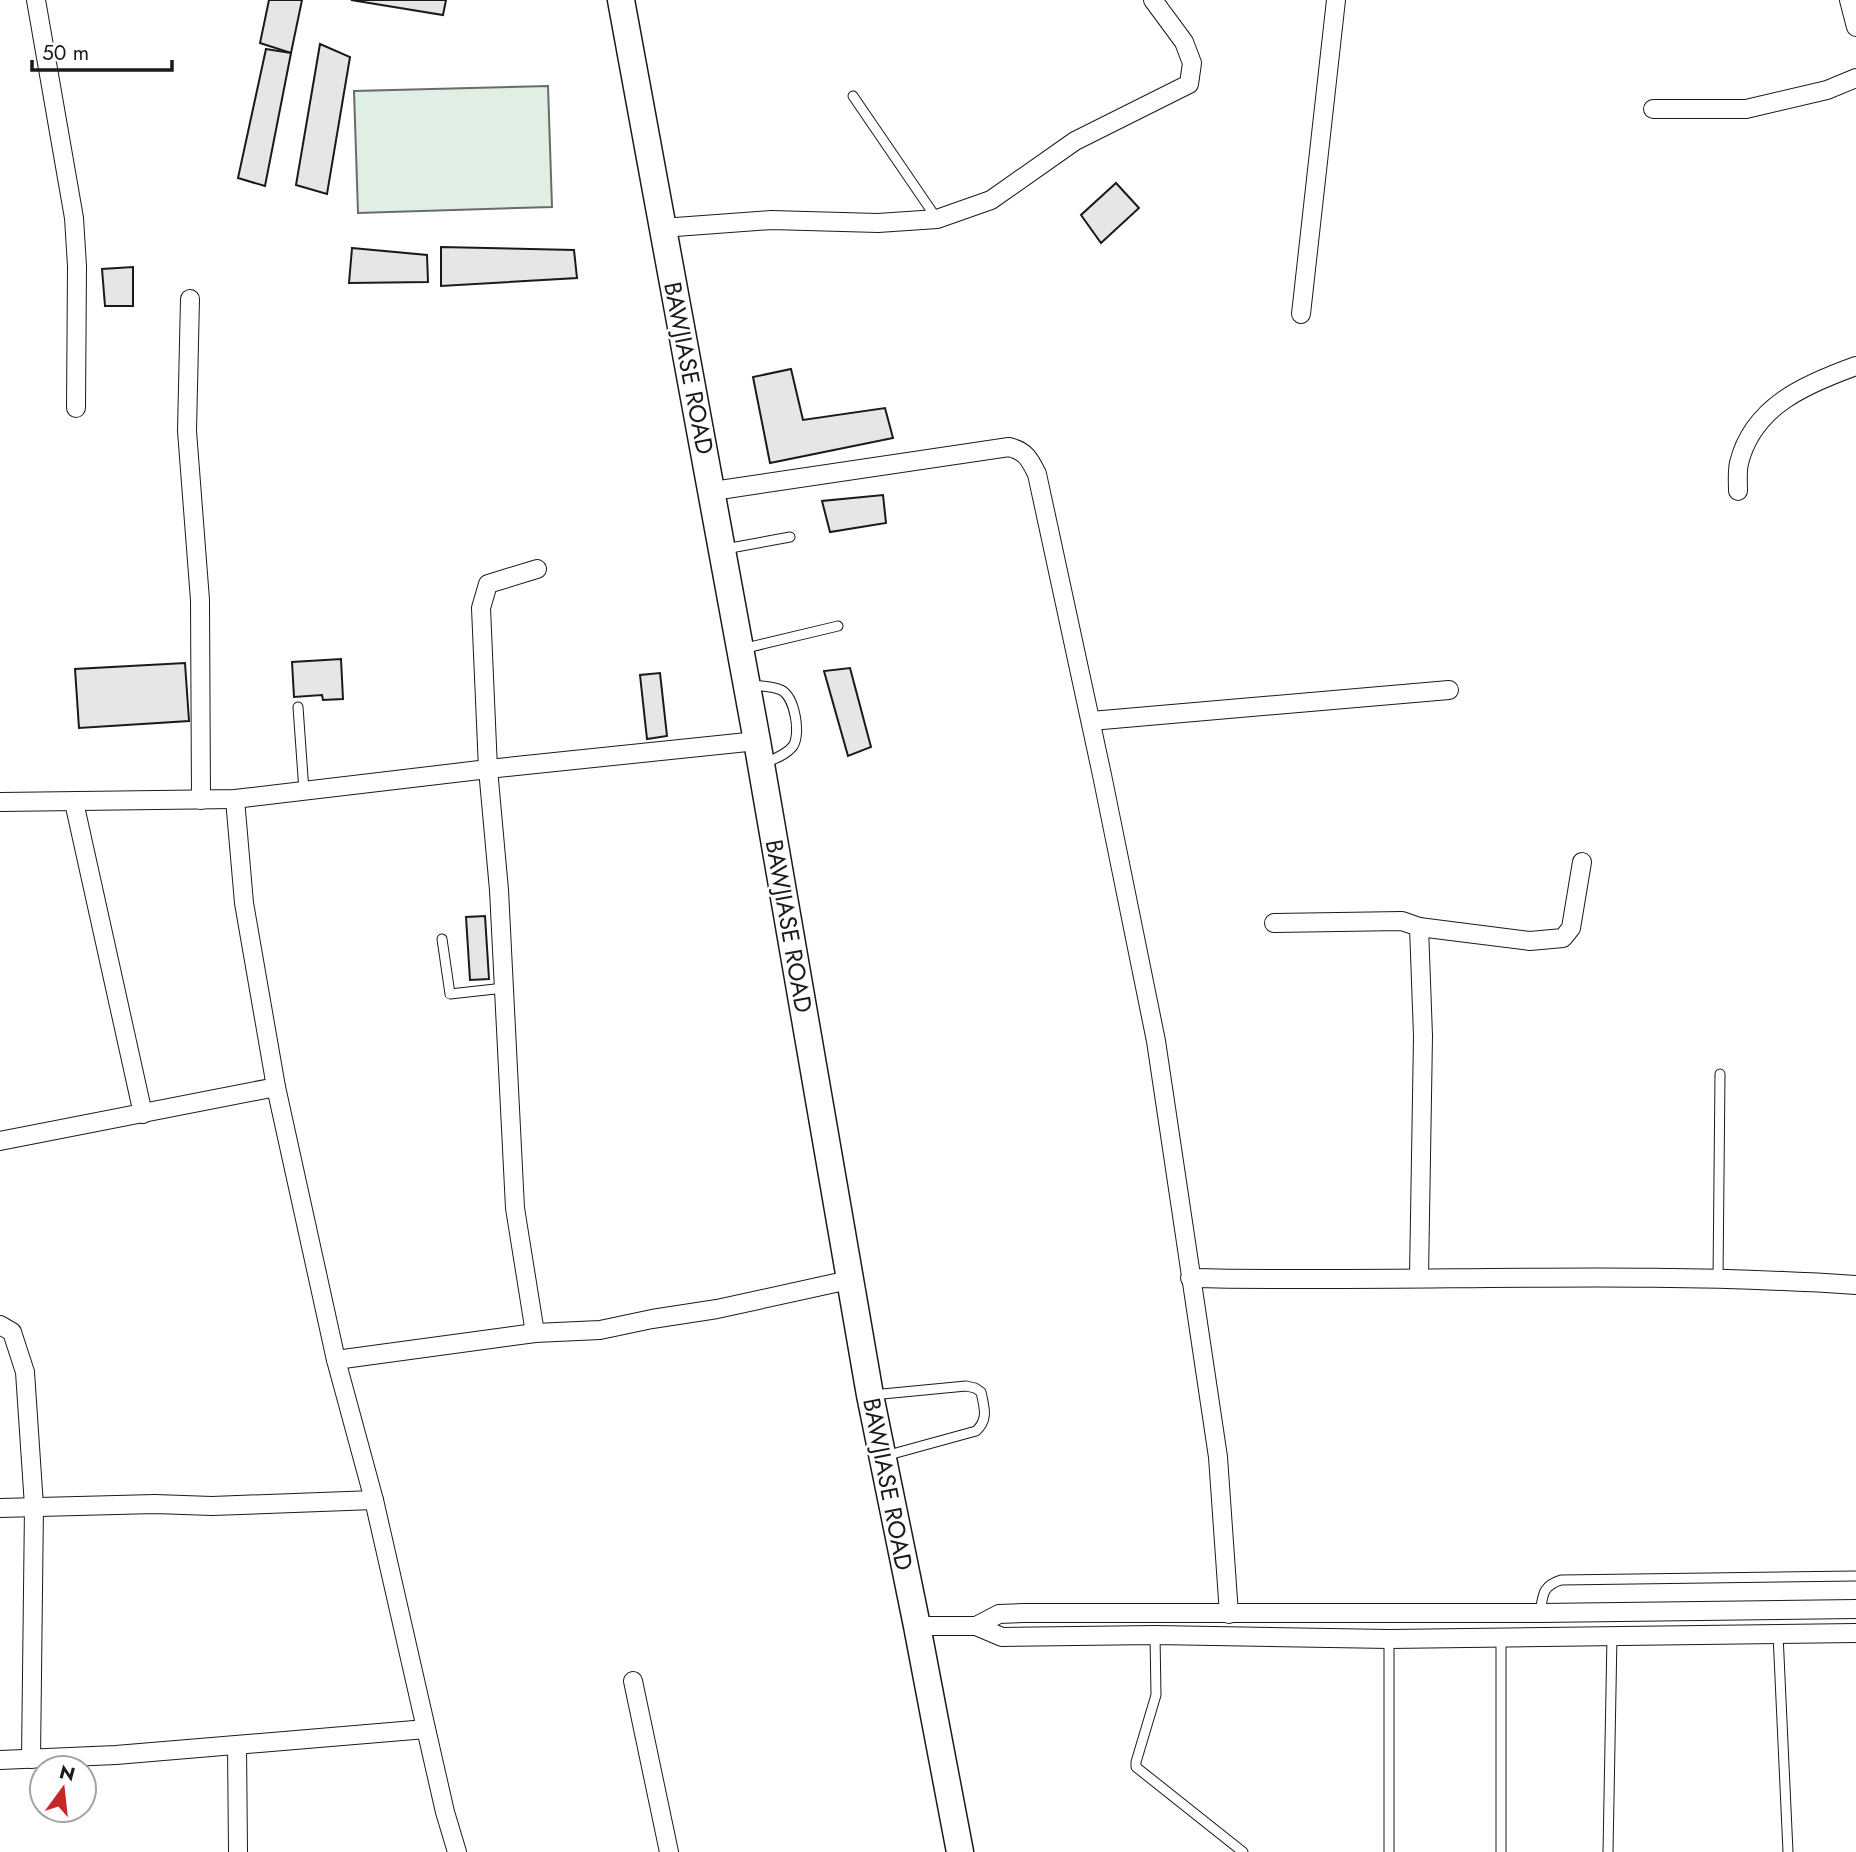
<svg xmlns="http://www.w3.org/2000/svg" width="1856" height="1852" font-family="Jost,sans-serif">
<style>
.grass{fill:#e0efe3;stroke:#6a6a6a;stroke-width:2}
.building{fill:#e6e6e6;stroke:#1a1a1a;stroke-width:2}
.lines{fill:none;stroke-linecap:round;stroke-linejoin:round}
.service-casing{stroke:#1a1a1a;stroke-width:11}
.minor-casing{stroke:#1a1a1a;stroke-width:20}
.primary-casing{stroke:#1a1a1a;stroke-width:29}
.service{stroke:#fff;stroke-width:9}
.minor{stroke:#fff;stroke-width:18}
.primary{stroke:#fff;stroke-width:26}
.labels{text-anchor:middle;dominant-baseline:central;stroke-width:5;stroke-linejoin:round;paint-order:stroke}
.street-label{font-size:24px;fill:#1a1a1a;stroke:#fff}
</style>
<rect width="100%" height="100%" fill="#fff"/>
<!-- grass -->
<path class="grass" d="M 548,86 L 552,207 L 358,213 L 354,91 Z"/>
<!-- building -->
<g class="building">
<path d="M 269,0 L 302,0 L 291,53 L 260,43 Z"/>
<path d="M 351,0 L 446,0 L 443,15 Z"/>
<path d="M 320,44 L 350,57 L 327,194 L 296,185 Z"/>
<path d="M 266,49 L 291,53 L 265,186 L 238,178 Z"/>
<path d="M 1116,183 L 1139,208 L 1101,243 L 1081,215 Z"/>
<path d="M 441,247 L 574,250 L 577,278 L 441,286 Z"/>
<path d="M 352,248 L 427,255 L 428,282 L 349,283 Z"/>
<path d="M 133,267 L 133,306 L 105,306 L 102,269 Z"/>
<path d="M 791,369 L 803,420 L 885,408 L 893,438 L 770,463 L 753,377 Z"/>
<path d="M 883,495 L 886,523 L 830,532 L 822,501 Z"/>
<path d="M 341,659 L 343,699 L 323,700 L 322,695 L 294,697 L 292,662 Z"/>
<path d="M 185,663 L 189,721 L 79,728 L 75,669 Z"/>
<path d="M 850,668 L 871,747 L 848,756 L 824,671 Z"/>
<path d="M 660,673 L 667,736 L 647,739 L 640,675 Z"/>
<path d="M 485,916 L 489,979 L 470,980 L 466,917 Z"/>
</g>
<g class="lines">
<defs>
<g id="service">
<path d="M 853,96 L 937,219"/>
<path d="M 725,549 L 790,537"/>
<path d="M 742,649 L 838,626"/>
<path d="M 749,685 C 759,686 772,686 781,690 C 795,697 801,734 793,746 C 786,755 774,759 765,763"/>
<path d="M 298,707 L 304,791"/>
<path d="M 442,939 L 450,994 L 504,988"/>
<path d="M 1718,1279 L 1720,1074"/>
<path d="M 872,1395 L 966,1386 L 975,1388 L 981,1392 C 984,1407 989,1419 976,1431 L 885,1456"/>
<path d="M 1540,1613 C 1543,1595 1542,1586 1561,1580 L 1856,1576"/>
<path d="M 1778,1634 L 1788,1852"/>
<path d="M 1155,1635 L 1156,1695 L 1136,1762 L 1136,1767 L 1243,1852"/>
<path d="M 1389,1639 L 1389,1852"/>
<path d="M 1501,1852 L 1501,1637"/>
<path d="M 1608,1852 L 1612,1636"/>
</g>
<g id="minor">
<path d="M 36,0 L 74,218 L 77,266 L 76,408"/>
<path d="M 1849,0 L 1856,27"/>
<path d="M 1653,109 L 1746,109 L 1827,90 L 1856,78"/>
<path d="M 662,228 L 771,220 L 878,223 L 937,219 L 991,200 L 1075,141 L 1189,84 L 1192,63 L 1184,42 L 1153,0"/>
<path d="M 190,299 L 187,431 L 200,600 L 201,800"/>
<path d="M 1301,314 L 1336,0"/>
<path d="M 713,491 L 1009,447 C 1026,451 1030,460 1037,474 L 1102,775 L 1156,1041 L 1218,1457 L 1229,1614"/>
<path d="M 1738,491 C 1738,482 1737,472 1739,463 C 1753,406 1806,384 1856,366"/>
<path d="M 1091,721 L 1449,690"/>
<path d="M 235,799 L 244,903 L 276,1087 L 336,1360 L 374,1500 L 445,1812 L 457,1852"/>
<path d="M 0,802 L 235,799 L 488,769 L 757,741"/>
<path d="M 74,802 L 143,1114"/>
<path d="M 1274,923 L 1402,921 L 1419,927 L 1530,941 L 1563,938 L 1571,928 L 1582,862"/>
<path d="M 1419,927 L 1423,1036 L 1419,1277"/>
<path d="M 0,1141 L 276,1087"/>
<path d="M 1190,1278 C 1412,1283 1634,1270 1856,1285"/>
<path d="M 0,1325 L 12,1332 L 25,1372 L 34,1506 L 31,1759"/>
<path d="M 535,1333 L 515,1208 L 499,890 L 488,769 L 481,608 L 488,584 L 537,569"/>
<path d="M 336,1360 L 535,1333 L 600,1330 L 652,1319 L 717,1309 L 849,1280"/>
<path d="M 0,1508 L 155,1504 L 212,1506 L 374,1500"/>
<path d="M 917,1626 L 976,1626 L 1002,1637 L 1155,1635 L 1389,1639 L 1856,1633"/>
<path d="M 976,1626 L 999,1614 L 1024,1613 L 1540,1613 L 1856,1609"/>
<path d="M 633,1681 L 669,1852"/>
<path d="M 237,1745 L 238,1852"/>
<path d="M 0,1760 L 116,1755 L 426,1729"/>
</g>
<path id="primary" d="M 621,0 L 757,741 L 870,1395 L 917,1626 L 960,1852"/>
</defs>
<!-- service casing -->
<use href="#service" class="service-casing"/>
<!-- minor casing -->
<use href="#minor" class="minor-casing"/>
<!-- primary casing -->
<use href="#primary" class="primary-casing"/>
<!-- service -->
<use href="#service" class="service"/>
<!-- minor -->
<use href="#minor" class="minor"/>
<!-- primary -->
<use href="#primary" class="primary"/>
</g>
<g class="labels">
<!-- street labels -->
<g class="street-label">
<text transform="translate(689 368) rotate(79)">BAWJIASE ROAD</text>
<text transform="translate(789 926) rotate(80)">BAWJIASE ROAD</text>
<text transform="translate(888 1484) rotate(79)">BAWJIASE ROAD</text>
</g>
</g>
<!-- north arrow -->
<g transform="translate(63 1789) rotate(15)"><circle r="33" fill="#ffffff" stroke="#a3a3a3" stroke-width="2"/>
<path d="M0-5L12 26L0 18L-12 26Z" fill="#c62828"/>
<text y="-10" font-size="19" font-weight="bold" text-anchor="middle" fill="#1a1a1a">N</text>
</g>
<!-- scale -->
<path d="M32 60v10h140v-10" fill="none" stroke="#1a1a1a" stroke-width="3.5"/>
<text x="42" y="60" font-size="21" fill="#1a1a1a" stroke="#ffffff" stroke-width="5" paint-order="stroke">50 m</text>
</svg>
